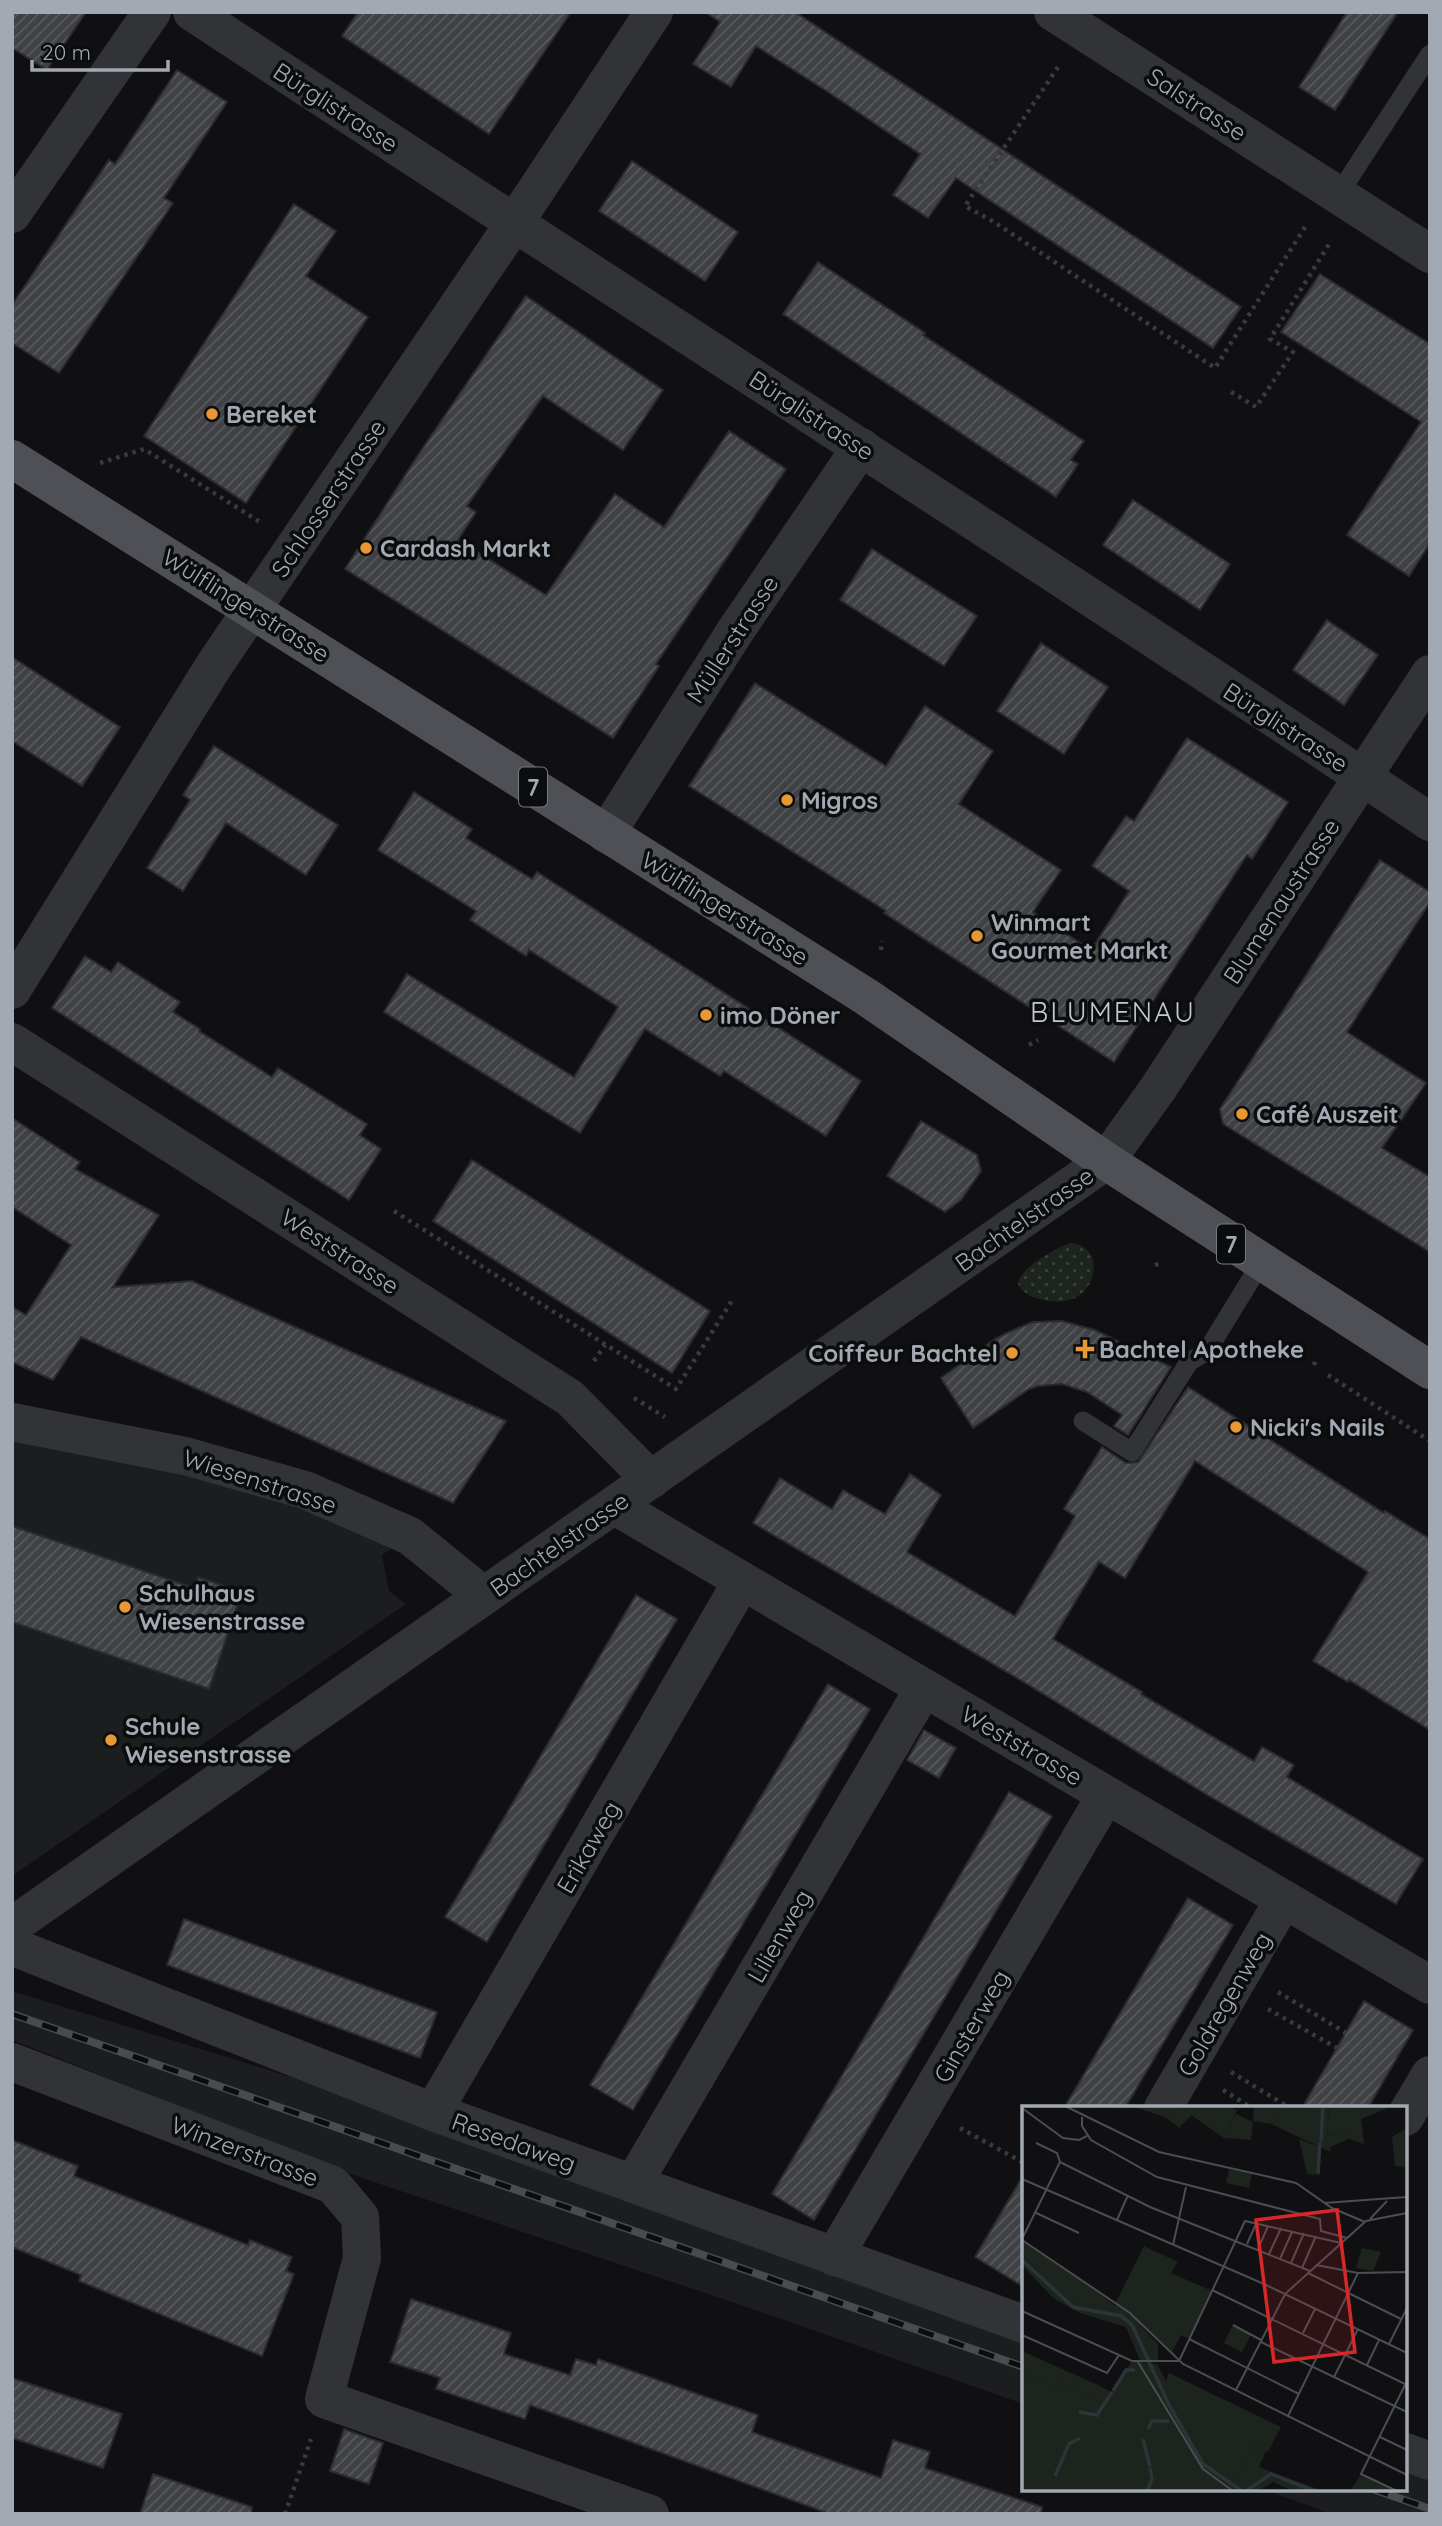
<svg xmlns="http://www.w3.org/2000/svg" width="1442" height="2526" font-family="Quicksand,sans-serif">
<style>
.built{fill:#1c1d1f}
.grass{fill:url(#grass-dots)}
.building{fill:url(#building-hatch);stroke:#2a2b2e;stroke-width:2}
.lines{fill:none;stroke-linecap:round;stroke-linejoin:round}
.path{stroke:#383a3d;stroke-width:4.5;stroke-dasharray:3.5 5;stroke-linecap:butt}
.service{stroke:#323336;stroke-width:19}
.minor{stroke:#323336;stroke-width:38}
.primary{stroke:#4e5055;stroke-width:38}
.rail-casing{stroke:#494b4f;stroke-width:8}
.rail{stroke:#0b0c0d;stroke-width:5;stroke-dasharray:16;stroke-linecap:butt}
.poi-dot{fill:#e79733;stroke:#0b0c0d;stroke-width:2.5}
.labels{text-anchor:middle;dominant-baseline:central;stroke-width:7;stroke-linejoin:round;paint-order:stroke}
.shield{fill:#0b0c0d;stroke:#757a80;stroke-width:2}
.shield-label{font-size:23px;font-weight:bold;fill:#a2a9b2}
.street-label{font-size:24px;fill:#a2a9b2;stroke:#0b0c0d}
.poi-label{font-size:24px;font-weight:bold;fill:#a2a9b2;stroke:#0b0c0d;text-anchor:start}
.quarter-label{font-size:28px;letter-spacing:2px;fill:#c3c7ce;stroke:#0b0c0d}
.inset-river{fill:none;stroke:#2b3439;stroke-width:3.5}
.inset-road{fill:none;stroke:#4a4d52;stroke-width:2}
.view{fill:#d62828;fill-opacity:0.15;stroke:#d62828;stroke-width:3.5}
.inset-edge{fill:none;stroke:#a2a9b2;stroke-width:3.5}
</style>
<defs>
<pattern id="grass-dots" width="8" height="8" patternUnits="userSpaceOnUse" patternTransform="scale(1.75)"><rect width="8" height="8" fill="#1d241d"/><path d="M2 2h.1M6 6h.1" fill="none" stroke="#3b413b" stroke-width="1.8" stroke-linecap="round"/></pattern>
<pattern id="building-hatch" width="6" height="6" patternUnits="userSpaceOnUse" patternTransform="scale(1.75)"><rect width="6" height="6" fill="#3f4145"/><path d="M-1 1l2-2M0 6l6-6M5 7l2-2" fill="none" stroke="#585a5d"/></pattern>
</defs>
<rect width="100%" height="100%" fill="#101012"/>
<!-- built -->
<g class="built">
<path d="M 12,1422 L 410,1536 L 382,1555 L 389,1591 L 406,1604 L 12,1876 Z"/>
<path d="M 12,1991 L 386,2106 L 1024,2342 L 1024,2404 L 744,2306 L 362,2178 L 12,2040 Z"/>
<path d="M 1405,2471 L 1430,2480 L 1430,2514 L 1331,2514 L 1263,2489 L 1405,2489 Z"/>
</g>
<!-- grass -->
<path class="grass" d="M 1071,1243 C 1111,1247 1096,1313 1045,1300 C 1033,1298 1024,1295 1018,1284 C 1019,1268 1056,1248 1071,1243 Z"/>
<!-- building -->
<g class="building">
<path d="M 12,12 L 86,12 L 47,70 L 12,48 Z"/>
<path d="M 358,12 L 571,12 L 489,134 L 342,36 Z"/>
<path d="M 705,12 L 795,12 L 1241,307 L 1213,348 L 956,178 L 928,218 L 893,195 L 920,154 L 828,92 L 756,46 L 731,87 L 693,64 L 720,22 Z"/>
<path d="M 1347,12 L 1398,12 L 1335,110 L 1299,87 Z"/>
<path d="M 177,70 L 227,102 L 164,198 L 173,203 L 59,373 L 12,343 L 12,305 L 109,160 L 115,164 Z"/>
<path d="M 632,161 L 738,232 L 705,281 L 599,211 Z"/>
<path d="M 294,204 L 336,231 L 306,276 L 368,317 L 246,503 L 144,436 Z"/>
<path d="M 818,262 L 925,333 L 923,335 L 1084,441 L 1071,460 L 1078,464 L 1056,497 L 783,314 Z"/>
<path d="M 1320,274 L 1430,344 L 1430,543 L 1409,576 L 1347,535 L 1421,422 L 1281,332 Z"/>
<path d="M 526,296 L 663,390 L 623,450 L 543,396 L 467,506 L 476,512 L 458,540 L 546,595 L 615,494 L 664,527 L 729,431 L 786,469 L 656,664 L 659,666 L 613,738 L 345,569 L 418,455 Z"/>
<path d="M 1133,500 L 1230,564 L 1200,610 L 1103,545 Z"/>
<path d="M 872,549 L 977,616 L 944,666 L 840,600 Z"/>
<path d="M 1327,620 L 1378,655 L 1344,705 L 1293,670 Z"/>
<path d="M 1041,643 L 1108,687 L 1064,754 L 997,711 Z"/>
<path d="M 12,657 L 120,727 L 82,786 L 12,741 Z"/>
<path d="M 755,683 L 886,766 L 925,706 L 993,751 L 959,804 L 1061,870 L 1033,912 L 1091,950 L 1129,891 L 1092,866 L 1126,816 L 1134,821 L 1187,738 L 1288,802 L 1252,859 L 1247,855 L 1114,1062 L 884,913 L 886,911 L 689,786 Z"/>
<path d="M 214,746 L 338,825 L 306,875 L 226,823 L 183,891 L 147,868 L 190,800 L 183,795 Z"/>
<path d="M 414,792 L 472,829 L 466,838 L 532,879 L 537,872 L 861,1081 L 826,1136 L 724,1071 L 720,1076 L 645,1029 L 580,1133 L 384,1012 L 407,974 L 574,1077 L 618,1007 L 529,950 L 526,956 L 470,920 L 476,911 L 378,850 Z"/>
<path d="M 1380,860 L 1430,892 L 1430,902 L 1347,1032 L 1426,1083 L 1382,1148 L 1430,1177 L 1430,1252 L 1223,1124 L 1220,1109 Z"/>
<path d="M 85,956 L 111,972 L 118,962 L 180,1002 L 173,1012 L 200,1029 L 199,1031 L 272,1077 L 278,1068 L 367,1124 L 360,1135 L 381,1149 L 349,1200 L 52,1008 Z"/>
<path d="M 12,1118 L 80,1162 L 75,1169 L 159,1215 L 113,1287 L 192,1281 L 506,1421 L 453,1503 L 81,1337 L 53,1380 L 12,1362 L 12,1307 L 26,1315 L 71,1245 L 12,1207 Z"/>
<path d="M 921,1121 L 977,1155 L 981,1171 L 961,1200 L 945,1212 L 887,1176 Z"/>
<path d="M 472,1160 L 710,1311 L 672,1373 L 433,1221 Z"/>
<path d="M 1062,1321 L 1095,1330 L 1171,1367 L 1128,1435 L 1114,1426 L 1122,1415 L 1087,1392 L 1062,1384 L 1038,1386 L 1029,1389 L 973,1428 L 941,1378 L 995,1339 L 1011,1331 L 1033,1322 Z"/>
<path d="M 1188,1387 L 1384,1513 L 1385,1511 L 1430,1539 L 1430,1730 L 1349,1680 L 1348,1682 L 1313,1661 L 1368,1572 L 1195,1461 L 1125,1578 L 1099,1562 L 1053,1639 L 1142,1692 L 1141,1694 L 1254,1761 L 1262,1747 L 1294,1765 L 1287,1777 L 1423,1859 L 1396,1904 L 1209,1796 L 1027,1684 L 753,1523 L 780,1478 L 832,1509 L 843,1490 L 885,1514 L 910,1474 L 941,1495 L 907,1552 L 1015,1616 L 1075,1516 L 1064,1509 L 1102,1447 L 1126,1463 L 1138,1462 Z"/>
<path d="M 12,1526 L 194,1588 L 198,1577 L 242,1592 L 209,1689 L 12,1622 Z"/>
<path d="M 636,1595 L 677,1619 L 487,1942 L 445,1917 Z"/>
<path d="M 828,1684 L 870,1709 L 633,2110 L 590,2085 Z"/>
<path d="M 924,1730 L 956,1748 L 939,1778 L 907,1760 Z"/>
<path d="M 1009,1792 L 1052,1816 L 814,2220 L 772,2194 Z"/>
<path d="M 1188,1898 L 1233,1925 L 1125,2108 L 1064,2108 Z"/>
<path d="M 184,1919 L 437,2012 L 420,2058 L 167,1965 Z"/>
<path d="M 1364,2001 L 1413,2030 L 1368,2108 L 1302,2108 Z"/>
<path d="M 12,2140 L 78,2166 L 74,2176 L 248,2245 L 250,2240 L 292,2257 L 286,2271 L 294,2274 L 262,2356 L 79,2281 L 81,2275 L 12,2247 Z"/>
<path d="M 1024,2174 L 1024,2287 L 975,2257 Z"/>
<path d="M 411,2299 L 511,2333 L 504,2354 L 570,2375 L 576,2359 L 596,2365 L 598,2359 L 758,2415 L 752,2432 L 881,2478 L 893,2440 L 930,2452 L 925,2468 L 1042,2507 L 1041,2514 L 830,2514 L 530,2405 L 525,2419 L 436,2389 L 440,2378 L 390,2362 Z"/>
<path d="M 12,2378 L 122,2414 L 103,2468 L 12,2438 Z"/>
<path d="M 344,2429 L 383,2443 L 369,2484 L 330,2471 Z"/>
<path d="M 153,2474 L 252,2507 L 251,2514 L 140,2514 Z"/>
</g>
<g class="lines">
<!-- path -->
<g class="path">
<path d="M 1058,67 L 965,206 L 994,222 L 1215,368 L 1307,224"/>
<path d="M 1231,392 L 1256,407 L 1293,352 L 1270,339 L 1331,241"/>
<path d="M 100,463 L 144,449 L 260,522"/>
<path d="M 881,950 L 882,941"/>
<path d="M 1029,1045 L 1038,1040"/>
<path d="M 394,1211 L 676,1389 L 733,1299"/>
<path d="M 1155,1265 L 1163,1262"/>
<path d="M 594,1361 L 605,1345"/>
<path d="M 1314,1365 L 1317,1357"/>
<path d="M 1328,1375 L 1430,1441"/>
<path d="M 634,1398 L 665,1417"/>
<path d="M 1278,1992 L 1346,2033"/>
<path d="M 1268,2009 L 1337,2048"/>
<path d="M 1231,2072 L 1290,2108"/>
<path d="M 1223,2090 L 1252,2108"/>
<path d="M 960,2128 L 1024,2163"/>
<path d="M 285,2514 L 311,2439"/>
</g>
<!-- service -->
<g class="service">
<path d="M 1338,195 L 1430,54"/>
<path d="M 1083,1421 L 1132,1452 L 1189,1362 L 1207,1351 L 1261,1263"/>
</g>
<!-- minor -->
<g class="minor">
<path d="M 192,12 C 604,284 1020,547 1430,822"/>
<path d="M 1053,12 L 1430,254"/>
<path d="M 12,214 L 152,12"/>
<path d="M 606,834 L 736,630 L 861,447"/>
<path d="M 12,990 L 215,664 L 515,222 L 654,12"/>
<path d="M 12,1042 L 570,1398 L 651,1480"/>
<path d="M 12,1422 L 185,1456 L 305,1490 L 410,1536 L 484,1596"/>
<path d="M 615,1506 L 1430,1985"/>
<path d="M 12,1926 L 1106,1161 L 1157,1090 L 1430,674"/>
<path d="M 12,1942 L 21,1950 L 433,2112 L 1024,2324"/>
<path d="M 12,2062 L 333,2185 L 360,2217 L 362,2258 L 324,2399 L 650,2514"/>
<path d="M 1163,2108 L 1284,1899"/>
<path d="M 433,2112 L 742,1581"/>
<path d="M 1405,2117 L 1430,2075"/>
<path d="M 633,2184 L 924,1688"/>
<path d="M 834,2257 L 1106,1795"/>
<path d="M 1405,2452 L 1430,2461"/>
</g>
<!-- primary -->
<path class="primary" d="M 12,459 L 865,996 L 1106,1161 L 1430,1370"/>
<defs>
<g id="rail">
<path d="M 12,2014 L 1024,2367"/>
<path d="M 1373,2489 L 1430,2509"/>
</g>
</defs>
<!-- rail casing -->
<use href="#rail" class="rail-casing"/>
<!-- rail -->
<use href="#rail" class="rail"/>
</g>
<!-- markers -->
<g class="poi-dot">
<circle cx="212" cy="414" r="7"/>
<circle cx="366" cy="548" r="7"/>
<circle cx="787" cy="800" r="7"/>
<circle cx="977" cy="936" r="7"/>
<circle cx="706" cy="1015" r="7"/>
<circle cx="1242" cy="1114" r="7"/>
<path d="M1081.5 1338.5h7v7h7v7h-7v7h-7v-7h-7v-7h7z"/>
<circle cx="1012" cy="1353" r="7"/>
<circle cx="1236" cy="1427" r="7"/>
<circle cx="125" cy="1607" r="7"/>
<circle cx="111" cy="1740" r="7"/>
</g>
<g class="labels">
<!-- shield labels -->
<g class="shield">
<rect x="519" y="767.5" width="28" height="39" rx="5"/>
<rect x="1217" y="1224.5" width="28" height="39" rx="5"/>
</g>
<g class="shield-label">
<text x="533" y="787">7</text>
<text x="1231" y="1244">7</text>
</g>
<!-- street labels -->
<g class="street-label">
<text transform="translate(1197 104) rotate(33)">Salstrasse</text>
<text transform="translate(336 107) rotate(33)">Bürglistrasse</text>
<text transform="translate(812 415) rotate(33)">Bürglistrasse</text>
<text transform="translate(328 498) rotate(-56)">Schlosserstrasse</text>
<text transform="translate(246 605) rotate(32)">Wülflingerstrasse</text>
<text transform="translate(732 639) rotate(-57)">Müllerstrasse</text>
<text transform="translate(1286 727) rotate(33)">Bürglistrasse</text>
<text transform="translate(1281 901) rotate(-57)">Blumenaustrasse</text>
<text transform="translate(725 908) rotate(32)">Wülflingerstrasse</text>
<text transform="translate(1024 1219) rotate(-35)">Bachtelstrasse</text>
<text transform="translate(340 1251) rotate(33)">Weststrasse</text>
<text transform="translate(260 1481) rotate(18)">Wiesenstrasse</text>
<text transform="translate(559 1544) rotate(-35)">Bachtelstrasse</text>
<text transform="translate(1022 1745) rotate(30)">Weststrasse</text>
<text transform="translate(588 1847) rotate(-60)">Erikaweg</text>
<text transform="translate(779 1936) rotate(-60)">Lilienweg</text>
<text transform="translate(1224 2004) rotate(-60)">Goldregenweg</text>
<text transform="translate(971 2026) rotate(-60)">Ginsterweg</text>
<text transform="translate(514 2142) rotate(20)">Resedaweg</text>
<text transform="translate(245 2151) rotate(21)">Winzerstrasse</text>
</g>
<!-- poi labels -->
<g class="poi-label">
<text x="226" y="414">Bereket</text>
<text x="380" y="548">Cardash Markt</text>
<text x="801" y="800">Migros</text>
<text x="991" y="922">Winmart<tspan x="991" dy="28">Gourmet Markt</tspan></text>
<text x="720" y="1015">imo Döner</text>
<text x="1256" y="1114">Café Auszeit</text>
<text x="1099" y="1349">Bachtel Apotheke</text>
<text x="998" y="1353" text-anchor="end">Coiffeur Bachtel</text>
<text x="1250" y="1427">Nicki's Nails</text>
<text x="139" y="1593">Schulhaus<tspan x="139" dy="28">Wiesenstrasse</tspan></text>
<text x="125" y="1726">Schule<tspan x="125" dy="28">Wiesenstrasse</tspan></text>
</g>
<!-- quarter labels -->
<g class="quarter-label">
<text x="1113" y="1011">BLUMENAU</text>
</g>
</g>
<!-- overview -->
<g transform="translate(1022 2106)">
<rect width="385" height="385" fill="#101012"/>
<path d="M 110,0 L 156,0 L 171,8 L 157,22 L 145,12 ZM 232,0 L 254,0 L 249,18 L 231,15 ZM 307,0 L 364,0 L 364,3 L 339,13 L 342,38 L 324,32 L 328,25 L 305,30 ZM 214,8 L 231,16 L 229,34 L 202,32 ZM 277,33 L 298,41 L 298,69 L 285,68 ZM 0,148 L 41,192 L 89,201 L 90,198 L 103,204 L 136,238 L 136,254 L 118,254 L 104,221 L 58,207 L 31,192 L 0,159 ZM 0,267 L 31,281 L 34,276 L 82,298 L 75,309 L 59,305 L 0,276 ZM 233,339 L 244,345 L 237,361 L 301,385 L 271,385 L 251,376 L 236,385 L 223,385 L 225,378 L 215,375 Z" fill="#1d241d"/>
<path d="M 110,255 L 135,258 L 186,355 L 226,378 L 223,385 L 0,385 L 0,276 L 75,308 Z" fill="#1d241d"/>
<path d="M 207,63 L 230,68 L 227,82 L 204,77 ZM 211,219 L 229,229 L 220,246 L 202,237 Z" fill="#1d241d"/>
<path d="M 156,0 L 207,0 L 215,5 L 202,32 ZM 254,0 L 307,0 L 305,30 L 328,25 L 333,30 L 308,41 L 309,46 L 249,18 ZM 385,22 L 385,61 L 373,60 L 370,31 ZM 0,134 L 90,197 L 89,202 L 41,192 L 0,148 ZM 122,140 L 156,156 L 149,167 L 190,185 L 167,233 L 159,229 L 150,246 L 93,198 ZM 340,142 L 359,146 L 351,165 L 334,162 ZM 0,245 L 76,279 L 89,286 L 82,298 L 34,276 L 31,281 L 0,267 ZM 147,267 L 259,321 L 246,346 L 233,339 L 215,375 L 186,355 L 152,300 L 143,277 ZM 339,368 L 375,385 L 328,385 Z" fill="#1d241d"/>
<path class="inset-river" d="M 299,35 L 301,0M 296,67 L 298,36M 0,154 L 51,201 L 99,210 L 110,219 L 147,299 L 181,358 L 220,385M 91,285 L 104,264 L 113,264M 57,306 L 75,309 L 90,286M 126,323 L 130,315 L 147,315M 121,333 L 128,361M 33,370 L 47,338 L 58,332M 125,385 L 130,373 L 128,362M 224,385 L 249,368 L 292,385"/>
<path class="inset-road" d="M 43,0 L 137,46 L 274,77 L 310,102 L 343,116M 0,2 L 41,32 L 57,34 L 65,30M 60,11 L 60,20 L 69,34 L 135,71 L 298,113 L 299,125 L 325,132M 38,56 L 128,101 L 288,165M 0,73 L 242,178 L 385,247M 302,97 L 385,91M 12,106 L 57,127M 348,113 L 365,95M 95,114 L 106,89M 0,133 L 38,56 L 35,47 L 14,37M 0,134 L 108,207 L 161,258 L 385,369M 225,138 L 234,118M 151,139 L 164,81M 236,143 L 246,120M 247,148 L 259,122M 258,153 L 270,126M 269,157 L 282,127M 294,159 L 336,167 L 385,166M 280,162 L 294,130M 286,167 L 379,213M 190,184 L 385,279M 0,205 L 110,255 L 157,255M 211,219 L 239,234M 281,227 L 293,203M 0,229 L 85,267 L 97,249M 167,233 L 277,288M 239,236 L 385,306M 367,238 L 385,202M 157,255 L 223,115 L 319,137M 116,256 L 181,363 L 211,385M 345,259 L 357,234M 312,271 L 336,223M 214,284 L 263,188 L 344,115 L 385,107M 266,310 L 336,167M 358,331 L 385,344M 375,385 L 339,368 L 384,277"/>
<path class="view" d="M 315,104 L 333,246 L 252,256 L 234,114 Z"/>
<rect width="385" height="385" class="inset-edge"/>
</g>
<!-- border -->
<rect width="1442" height="2526" fill="none" stroke="#a2a9b2" stroke-width="28"/>
<!-- scale -->
<path d="M32 60v10h136v-10" fill="none" stroke="#a2a9b2" stroke-width="3.5"/>
<text x="42" y="60" font-size="21" fill="#a2a9b2" stroke="#0b0c0d" stroke-width="5" paint-order="stroke">20 m</text>
</svg>
